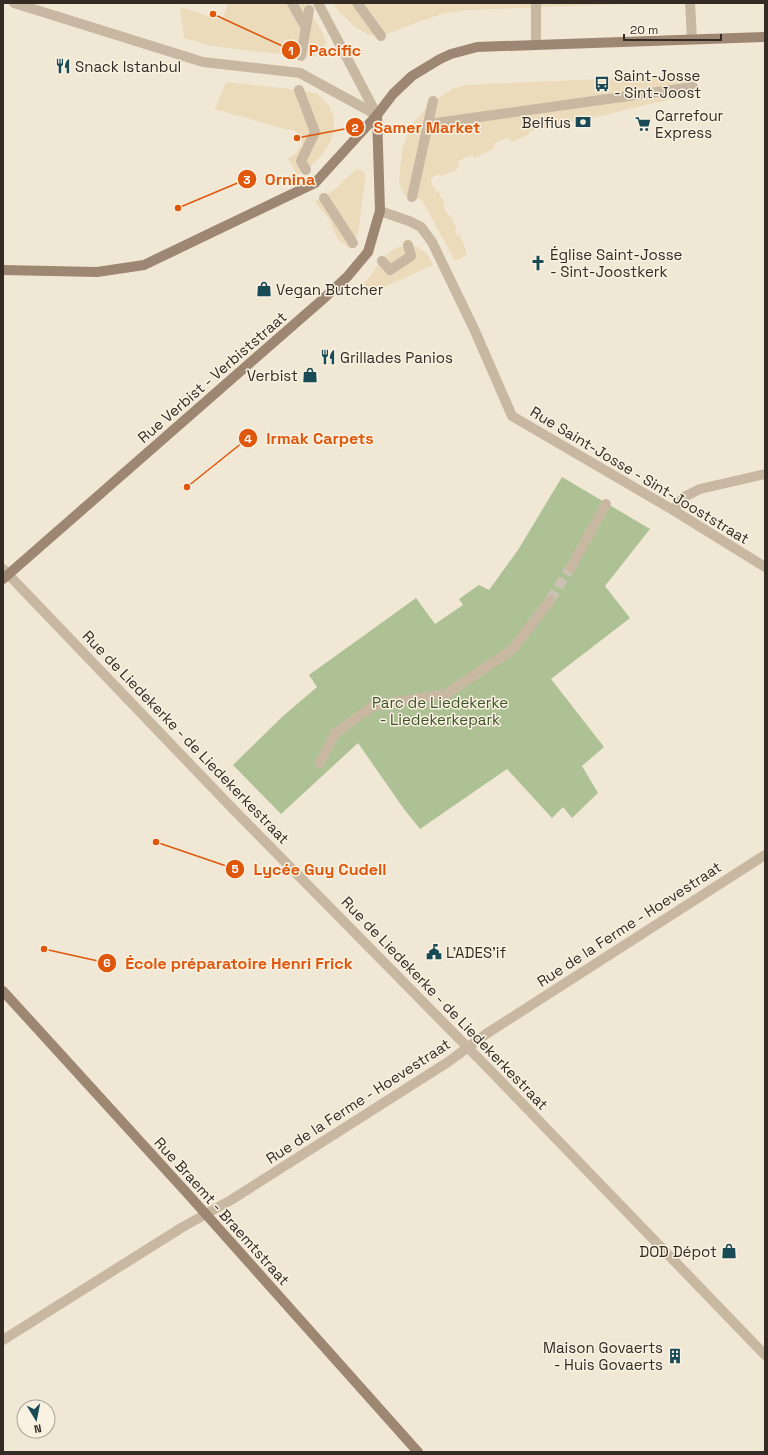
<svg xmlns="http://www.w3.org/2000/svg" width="768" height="1455" font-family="'Space Grotesk',sans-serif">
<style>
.green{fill:#adc195}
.plaza{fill:#ebdbbb}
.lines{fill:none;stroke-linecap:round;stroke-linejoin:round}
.street-tunnel{stroke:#cbc1b2;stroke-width:10;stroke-dasharray:10 5;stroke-linecap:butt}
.street{stroke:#c9b8a1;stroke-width:10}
.secondary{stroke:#9d8772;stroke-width:10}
.labels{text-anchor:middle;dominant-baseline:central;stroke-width:3;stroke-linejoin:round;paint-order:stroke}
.poi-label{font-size:15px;fill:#332b24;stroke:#f9f1e1;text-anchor:start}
.street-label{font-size:15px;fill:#332b24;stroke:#f9f1e1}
.park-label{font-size:15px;fill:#3d5227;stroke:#f9f1e1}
.leader{fill:none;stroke:#df570d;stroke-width:1.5}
.callout-dot{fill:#df570d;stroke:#f9f1e1;stroke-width:1.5}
.mark-label{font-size:12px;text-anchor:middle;font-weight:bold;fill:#fff}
.callout-label{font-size:16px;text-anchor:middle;font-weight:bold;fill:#df570d;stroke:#f9f1e1;stroke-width:3;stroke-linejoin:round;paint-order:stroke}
</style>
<rect width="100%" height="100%" fill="#f1e7d5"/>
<!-- green -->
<path class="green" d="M 562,477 L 650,529 L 605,586 L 630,618 L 551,679 L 604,747 L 582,766 L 598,793 L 572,818 L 563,807 L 552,818 L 507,769 L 420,829 L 404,809 L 358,743 L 281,814 L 233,765 L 282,717 L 317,687 L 309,675 L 416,598 L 435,624 L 463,605 L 459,599 L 479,585 L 489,590 L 518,550 Z"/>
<!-- plaza -->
<g class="plaza">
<path d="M 228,3 L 305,3 L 323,33 L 326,43 L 325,48 L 314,57 L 307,57 L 211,46 L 184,38 L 180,7 L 222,20 Z"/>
<path d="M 332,3 L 655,3 L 467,10 L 445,13 L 415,23 L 381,36 L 369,35 L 355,27 L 340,13 Z"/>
<path d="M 693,75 L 694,98 L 668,100 L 539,130 L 538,128 L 529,132 L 529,134 L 512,142 L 511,140 L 510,141 L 508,137 L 494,144 L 495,148 L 485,153 L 474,158 L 472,155 L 458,161 L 459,168 L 442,176 L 440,174 L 431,178 L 432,180 L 431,181 L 434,188 L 437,192 L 438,191 L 445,205 L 443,206 L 448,215 L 450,215 L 457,230 L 455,231 L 457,236 L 459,234 L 466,250 L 465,251 L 467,255 L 455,261 L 422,200 L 405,196 L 401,188 L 399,181 L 402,150 L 411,125 L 433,101 L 454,88 L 468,85 L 487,84 Z"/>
<path d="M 226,82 L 299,90 L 318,94 L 329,106 L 334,117 L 334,129 L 331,141 L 321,156 L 310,167 L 297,175 L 288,158 L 298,152 L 297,150 L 303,145 L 296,131 L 289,129 L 288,130 L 215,109 Z"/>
<path d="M 356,169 L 361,170 L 365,173 L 365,180 L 359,227 L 357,235 L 350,249 L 337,238 L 329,219 L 315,202 L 333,191 Z"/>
<path d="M 408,245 L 418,247 L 428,255 L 433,265 L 367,295 L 360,289 L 386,255 L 395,248 Z"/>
</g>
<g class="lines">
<!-- street-tunnel -->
<path class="street-tunnel" d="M 550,600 L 571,567"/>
<!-- street -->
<g class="street">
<path d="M 14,3 L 203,62 L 300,73 L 377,115"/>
<path d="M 292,3 L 306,28"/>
<path d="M 318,3 L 377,115"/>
<path d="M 357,3 L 381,36"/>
<path d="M 536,3 L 536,45"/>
<path d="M 690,3 L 692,39"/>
<path d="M 301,56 L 309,10"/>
<path d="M 299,90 L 315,132 L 301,161 L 306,170"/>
<path d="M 429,124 L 693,87"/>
<path d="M 412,197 L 433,101"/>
<path d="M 324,198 L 353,243"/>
<path d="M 380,211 L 409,221 L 421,227 L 432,242 L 475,331 L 512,416 L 673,510 L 765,567"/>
<path d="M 382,261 L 390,270 L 411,256 L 408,245"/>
<path d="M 673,510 L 684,497 L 700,489 L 765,474"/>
<path d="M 571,567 L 606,504"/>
<path d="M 3,569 L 233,809 L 489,1069 L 765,1355"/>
<path d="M 320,763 L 335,733 L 373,706 L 446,694 L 512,650 L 550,600"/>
<path d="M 3,1340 L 181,1228 L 231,1200 L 448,1062 L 486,1034 L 765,855"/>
</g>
<!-- secondary -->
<g class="secondary">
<path d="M 3,270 L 97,272 L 144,265 L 315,183 L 377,115 L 393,94 L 412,76 L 440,59 L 451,54 L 477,47 L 765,37"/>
<path d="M 3,579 L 322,300 L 347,277 L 368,252 L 380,211 L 377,115"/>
<path d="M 3,991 L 187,1193 L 418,1452"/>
</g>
</g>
<!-- icons -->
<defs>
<symbol id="restaurant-bare" viewBox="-9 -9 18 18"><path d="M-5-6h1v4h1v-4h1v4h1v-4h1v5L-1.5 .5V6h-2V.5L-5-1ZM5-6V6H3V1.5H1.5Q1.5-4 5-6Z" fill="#184b56" stroke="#f9f1e1" stroke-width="2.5" paint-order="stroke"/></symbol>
<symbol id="bus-bare" viewBox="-9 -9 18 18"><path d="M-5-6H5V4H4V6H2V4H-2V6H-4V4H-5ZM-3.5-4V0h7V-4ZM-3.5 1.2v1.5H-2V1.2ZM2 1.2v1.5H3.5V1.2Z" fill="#184b56" stroke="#f9f1e1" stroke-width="2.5" paint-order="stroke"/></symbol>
<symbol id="bank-bare" viewBox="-9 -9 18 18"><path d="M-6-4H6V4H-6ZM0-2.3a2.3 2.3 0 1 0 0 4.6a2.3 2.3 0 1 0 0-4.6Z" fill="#184b56" stroke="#f9f1e1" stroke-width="2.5" paint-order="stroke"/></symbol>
<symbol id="supermarket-bare" viewBox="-9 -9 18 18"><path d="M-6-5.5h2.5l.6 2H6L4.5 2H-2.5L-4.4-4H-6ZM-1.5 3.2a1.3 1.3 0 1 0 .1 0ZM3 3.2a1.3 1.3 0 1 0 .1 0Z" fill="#184b56" stroke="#f9f1e1" stroke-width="2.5" paint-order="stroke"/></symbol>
<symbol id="church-bare" viewBox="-9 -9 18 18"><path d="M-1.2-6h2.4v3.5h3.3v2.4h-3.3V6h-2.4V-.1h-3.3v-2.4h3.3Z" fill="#184b56" stroke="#f9f1e1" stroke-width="2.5" paint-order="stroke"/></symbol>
<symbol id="shop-bare" viewBox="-9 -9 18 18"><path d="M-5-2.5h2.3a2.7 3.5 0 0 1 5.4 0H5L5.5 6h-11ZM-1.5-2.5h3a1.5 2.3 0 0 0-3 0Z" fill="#184b56" stroke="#f9f1e1" stroke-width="2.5" paint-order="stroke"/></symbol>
<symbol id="civic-bare" viewBox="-9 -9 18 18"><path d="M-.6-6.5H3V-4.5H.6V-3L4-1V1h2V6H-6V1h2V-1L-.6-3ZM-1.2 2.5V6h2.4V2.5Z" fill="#184b56" stroke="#f9f1e1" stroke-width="2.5" paint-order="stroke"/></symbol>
<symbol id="building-bare" viewBox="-9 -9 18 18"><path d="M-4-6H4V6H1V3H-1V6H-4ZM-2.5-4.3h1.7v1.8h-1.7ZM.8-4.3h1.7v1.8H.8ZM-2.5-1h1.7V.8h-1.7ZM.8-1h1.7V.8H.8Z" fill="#184b56" stroke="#f9f1e1" stroke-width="2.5" paint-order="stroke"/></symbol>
</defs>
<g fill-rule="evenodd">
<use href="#restaurant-bare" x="52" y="55" width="22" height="22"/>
<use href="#bus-bare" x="591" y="73" width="22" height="22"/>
<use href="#bank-bare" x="572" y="111" width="22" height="22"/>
<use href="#supermarket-bare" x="632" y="113" width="22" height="22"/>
<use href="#church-bare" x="527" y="252" width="22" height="22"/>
<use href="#shop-bare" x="253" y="278" width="22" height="22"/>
<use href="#restaurant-bare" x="317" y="346" width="22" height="22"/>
<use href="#shop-bare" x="299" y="364" width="22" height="22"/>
<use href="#civic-bare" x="423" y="941" width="22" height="22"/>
<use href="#shop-bare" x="718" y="1240" width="22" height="22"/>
<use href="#building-bare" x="664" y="1345" width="22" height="22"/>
</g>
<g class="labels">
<!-- poi labels -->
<g class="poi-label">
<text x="75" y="66">Snack Istanbul</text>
<text x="614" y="75">Saint-Josse<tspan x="614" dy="17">- Sint-Joost</tspan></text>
<text x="655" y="115">Carrefour<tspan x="655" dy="17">Express</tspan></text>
<text x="571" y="122" text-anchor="end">Belfius</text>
<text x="550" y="254">Église Saint-Josse<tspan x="550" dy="17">- Sint-Joostkerk</tspan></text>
<text x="276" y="289">Vegan Butcher</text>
<text x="340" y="357">Grillades Panios</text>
<text x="298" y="375" text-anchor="end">Verbist</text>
<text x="446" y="952">L'ADES'if</text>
<text x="717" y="1251" text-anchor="end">DOD Dépot</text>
<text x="663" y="1347" text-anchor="end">Maison Govaerts<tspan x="663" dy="17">- Huis Govaerts</tspan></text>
</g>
<!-- street labels -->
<g class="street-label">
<text transform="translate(212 377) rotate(-41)">Rue Verbist - Verbiststraat</text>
<text transform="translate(640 475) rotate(31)">Rue Saint-Josse - Sint-Jooststraat</text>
<text transform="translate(186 737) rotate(46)">Rue de Liedekerke - de Liedekerkestraat</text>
<text transform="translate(629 924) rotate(-33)">Rue de la Ferme - Hoevestraat</text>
<text transform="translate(445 1003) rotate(46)">Rue de Liedekerke - de Liedekerkestraat</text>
<text transform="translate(358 1101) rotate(-33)">Rue de la Ferme - Hoevestraat</text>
<text transform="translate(222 1211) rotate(48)">Rue Braemt - Braemtstraat</text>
</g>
<!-- park labels -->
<g class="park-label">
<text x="440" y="702">Parc de Liedekerke<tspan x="440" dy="17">- Liedekerkepark</tspan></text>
</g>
</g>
<!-- callouts -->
<path class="leader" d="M213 14L291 50M297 138L355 127M178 208L247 179M187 487L248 438M156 842L235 869M44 949L107 963"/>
<g class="callout-dot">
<circle cx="213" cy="14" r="4"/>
<circle cx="297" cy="138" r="4"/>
<circle cx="178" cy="208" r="4"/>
<circle cx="187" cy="487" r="4"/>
<circle cx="156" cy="842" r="4"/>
<circle cx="44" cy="949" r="4"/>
<circle cx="291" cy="50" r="10"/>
<circle cx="355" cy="127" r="10"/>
<circle cx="247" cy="179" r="10"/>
<circle cx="248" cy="438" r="10"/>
<circle cx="235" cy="869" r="10"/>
<circle cx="107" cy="963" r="10"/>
</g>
<g class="mark-label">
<text x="291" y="55">1</text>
<text x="355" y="132">2</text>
<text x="247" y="184">3</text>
<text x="248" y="443">4</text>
<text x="235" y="873">5</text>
<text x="107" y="967">6</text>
</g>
<g class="callout-label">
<text x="335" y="56">Pacific</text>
<text x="427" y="133">Samer Market</text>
<text x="290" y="185">Ornina</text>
<text x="320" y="444">Irmak Carpets</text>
<text x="320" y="875">Lycée Guy Cudell</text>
<text x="239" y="969">École préparatoire Henri Frick</text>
</g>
<!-- border -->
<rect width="768" height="1455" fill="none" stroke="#332b24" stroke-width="8"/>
<!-- north arrow -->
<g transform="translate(36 1419) rotate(170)"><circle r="19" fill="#f9f1e1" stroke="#aaa295"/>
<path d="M0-3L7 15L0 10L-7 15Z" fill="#184b56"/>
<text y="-6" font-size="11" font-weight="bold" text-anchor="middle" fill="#332b24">N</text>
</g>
<!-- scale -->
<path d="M624 34v6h97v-6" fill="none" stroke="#332b24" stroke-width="2"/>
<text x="630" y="34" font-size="12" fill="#332b24" stroke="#f9f1e1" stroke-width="3" paint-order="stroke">20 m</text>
</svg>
